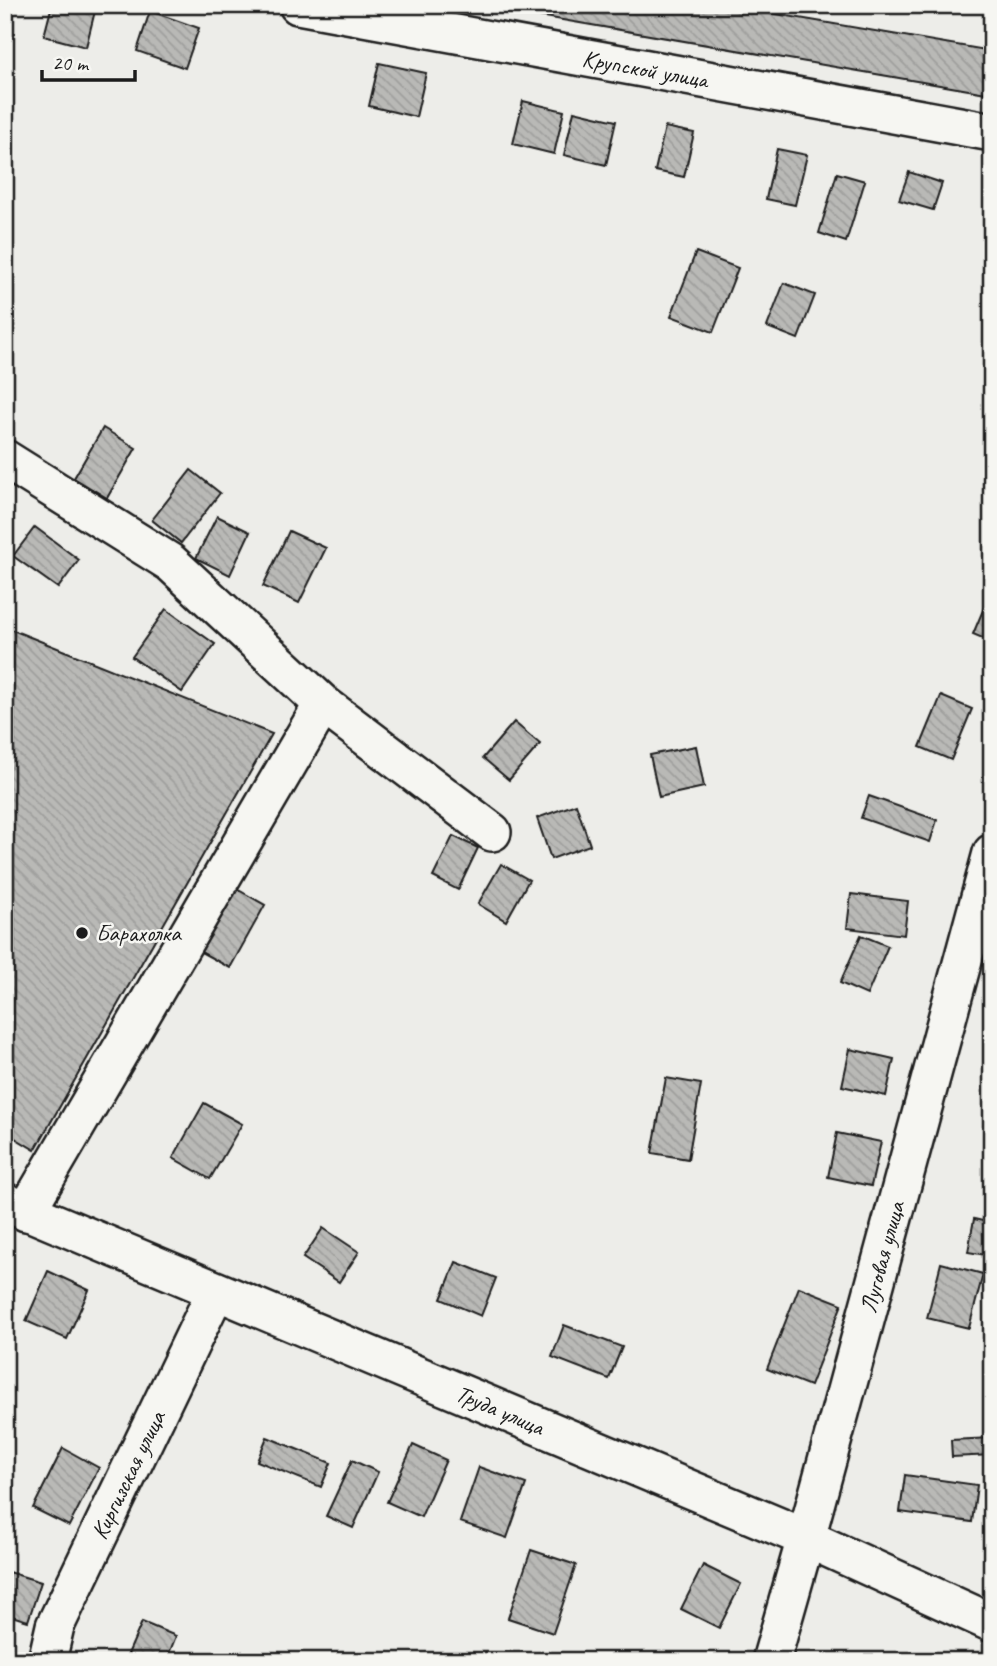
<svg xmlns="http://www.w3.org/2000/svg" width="997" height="1666" font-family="Caveat,sans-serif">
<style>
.building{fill:url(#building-back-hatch);stroke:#1c1c1c;stroke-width:2}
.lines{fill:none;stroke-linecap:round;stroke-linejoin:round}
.minor-casing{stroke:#1c1c1c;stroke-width:42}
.minor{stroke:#f6f6f2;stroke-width:37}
.poi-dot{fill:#1c1c1c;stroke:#f6f6f2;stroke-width:2.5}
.labels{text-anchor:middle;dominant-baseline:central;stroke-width:5;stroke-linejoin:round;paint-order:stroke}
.street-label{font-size:24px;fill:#1c1c1c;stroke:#f6f6f2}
.poi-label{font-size:24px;fill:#1c1c1c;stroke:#f6f6f2;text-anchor:start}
</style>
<defs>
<pattern id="building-back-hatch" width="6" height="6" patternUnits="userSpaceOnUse" patternTransform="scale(1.75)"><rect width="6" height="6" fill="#b9b9b6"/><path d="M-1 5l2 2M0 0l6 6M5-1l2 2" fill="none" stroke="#9e9e9c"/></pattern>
</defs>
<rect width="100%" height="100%" fill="#edede9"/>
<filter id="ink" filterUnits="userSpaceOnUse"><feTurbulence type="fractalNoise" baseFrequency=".0143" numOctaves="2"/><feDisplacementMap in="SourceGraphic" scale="14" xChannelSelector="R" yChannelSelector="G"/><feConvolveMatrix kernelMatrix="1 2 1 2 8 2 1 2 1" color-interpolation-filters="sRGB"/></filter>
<g filter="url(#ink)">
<!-- building -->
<g class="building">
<path d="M 52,5 L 74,5 L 95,11 L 86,47 L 44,36 Z"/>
<path d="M 475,5 L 723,5 L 992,51 L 992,94 Z"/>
<path d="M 150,11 L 199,28 L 185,68 L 137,51 Z"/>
<path d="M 379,63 L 426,73 L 416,117 L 369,106 Z"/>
<path d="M 523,101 L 564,111 L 554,154 L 513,144 Z"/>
<path d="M 574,111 L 616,121 L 606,165 L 564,155 Z"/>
<path d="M 665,127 L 694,133 L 684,177 L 655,171 Z"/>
<path d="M 777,149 L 807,155 L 795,205 L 766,199 Z"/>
<path d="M 909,172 L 942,183 L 933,210 L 899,200 Z"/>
<path d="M 837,173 L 865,181 L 846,242 L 819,233 Z"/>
<path d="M 696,252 L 738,268 L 713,332 L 671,316 Z"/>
<path d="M 784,283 L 815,295 L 798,339 L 767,327 Z"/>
<path d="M 103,428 L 136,448 L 107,498 L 74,478 Z"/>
<path d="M 191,470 L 220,493 L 181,543 L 152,520 Z"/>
<path d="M 217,516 L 250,532 L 230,575 L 196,558 Z"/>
<path d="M 35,527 L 79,560 L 58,588 L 13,556 Z"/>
<path d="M 289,531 L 326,548 L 299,603 L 263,586 Z"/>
<path d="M 991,591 L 992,591 L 992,642 L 973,634 Z"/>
<path d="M 166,609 L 215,644 L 182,692 L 132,657 Z"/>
<path d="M 5,627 L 272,734 L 35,1150 L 5,1132 Z"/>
<path d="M 941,696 L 972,709 L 951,760 L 920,747 Z"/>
<path d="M 514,722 L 540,744 L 509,780 L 483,758 Z"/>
<path d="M 696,746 L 704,787 L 659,797 L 650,755 Z"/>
<path d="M 869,796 L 937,820 L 930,842 L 861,818 Z"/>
<path d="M 576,804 L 590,845 L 551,859 L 537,818 Z"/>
<path d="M 453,836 L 478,848 L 458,890 L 433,877 Z"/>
<path d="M 501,864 L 529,880 L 506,921 L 478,904 Z"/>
<path d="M 235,888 L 265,905 L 230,968 L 199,951 Z"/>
<path d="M 851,894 L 908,901 L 904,935 L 847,928 Z"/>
<path d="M 861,935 L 888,946 L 867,995 L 840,983 Z"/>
<path d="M 850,1049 L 894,1059 L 886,1096 L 842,1086 Z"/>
<path d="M 666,1078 L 701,1084 L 688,1159 L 652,1153 Z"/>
<path d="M 204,1103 L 242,1124 L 210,1179 L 173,1158 Z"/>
<path d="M 837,1133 L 881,1142 L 871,1186 L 828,1177 Z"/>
<path d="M 974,1219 L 992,1223 L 992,1256 L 968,1252 Z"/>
<path d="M 323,1228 L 359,1252 L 339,1282 L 303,1258 Z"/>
<path d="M 456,1262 L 496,1278 L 481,1316 L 441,1299 Z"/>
<path d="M 941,1263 L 983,1274 L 969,1328 L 927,1318 Z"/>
<path d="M 48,1271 L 89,1290 L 67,1339 L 26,1321 Z"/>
<path d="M 799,1287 L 842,1304 L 810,1386 L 767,1369 Z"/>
<path d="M 564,1325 L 622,1347 L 609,1379 L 552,1357 Z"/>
<path d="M 267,1437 L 331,1463 L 321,1487 L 257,1461 Z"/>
<path d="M 992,1438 L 992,1455 L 952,1457 L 951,1440 Z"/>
<path d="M 413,1445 L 446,1460 L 421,1517 L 387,1502 Z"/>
<path d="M 63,1448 L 99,1468 L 69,1526 L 33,1508 Z"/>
<path d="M 352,1460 L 378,1472 L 353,1528 L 326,1516 Z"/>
<path d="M 479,1467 L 526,1484 L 507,1538 L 460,1522 Z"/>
<path d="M 905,1475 L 977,1485 L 972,1522 L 900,1512 Z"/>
<path d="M 531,1550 L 576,1565 L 553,1633 L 508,1618 Z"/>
<path d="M 703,1565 L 741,1584 L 719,1628 L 681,1609 Z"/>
<path d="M 5,1571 L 41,1582 L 28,1621 L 5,1614 Z"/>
<path d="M 142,1622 L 176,1636 L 166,1661 L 125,1661 Z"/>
</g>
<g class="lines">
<defs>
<g id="minor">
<path d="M 298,5 L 992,132"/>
<path d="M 5,459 L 171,563 L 323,704 L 492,832"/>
<path d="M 5,1202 L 806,1538 L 992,1623"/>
<path d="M 26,1212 L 323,704"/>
<path d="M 47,1661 L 55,1626 L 216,1291"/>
<path d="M 771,1661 L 806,1538 L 992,853"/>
</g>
</defs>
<!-- minor casing -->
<use href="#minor" class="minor-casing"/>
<!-- minor -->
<use href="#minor" class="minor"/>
</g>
</g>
<!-- markers -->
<circle class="poi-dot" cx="82" cy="933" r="7"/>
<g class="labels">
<!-- street labels -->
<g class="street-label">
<text transform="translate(645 69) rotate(10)">Крупской улица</text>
<text transform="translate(882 1257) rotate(-75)">Луговая улица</text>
<text transform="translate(500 1410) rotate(23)">Труда улица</text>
<text transform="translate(128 1475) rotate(-64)">Киргизская улица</text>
</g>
<!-- poi labels -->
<g class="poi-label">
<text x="96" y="933">Барахолка</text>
</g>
</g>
<!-- margin -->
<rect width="997" height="1666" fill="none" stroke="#f6f6f2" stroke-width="28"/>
<rect x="14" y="14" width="969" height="1638" fill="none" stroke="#1c1c1c" stroke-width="2.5" filter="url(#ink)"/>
<!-- scale -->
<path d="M42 70v10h93v-10" fill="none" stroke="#1c1c1c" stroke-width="3.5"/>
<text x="52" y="70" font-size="21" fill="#1c1c1c" stroke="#f6f6f2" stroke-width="5" paint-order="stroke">20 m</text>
</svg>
